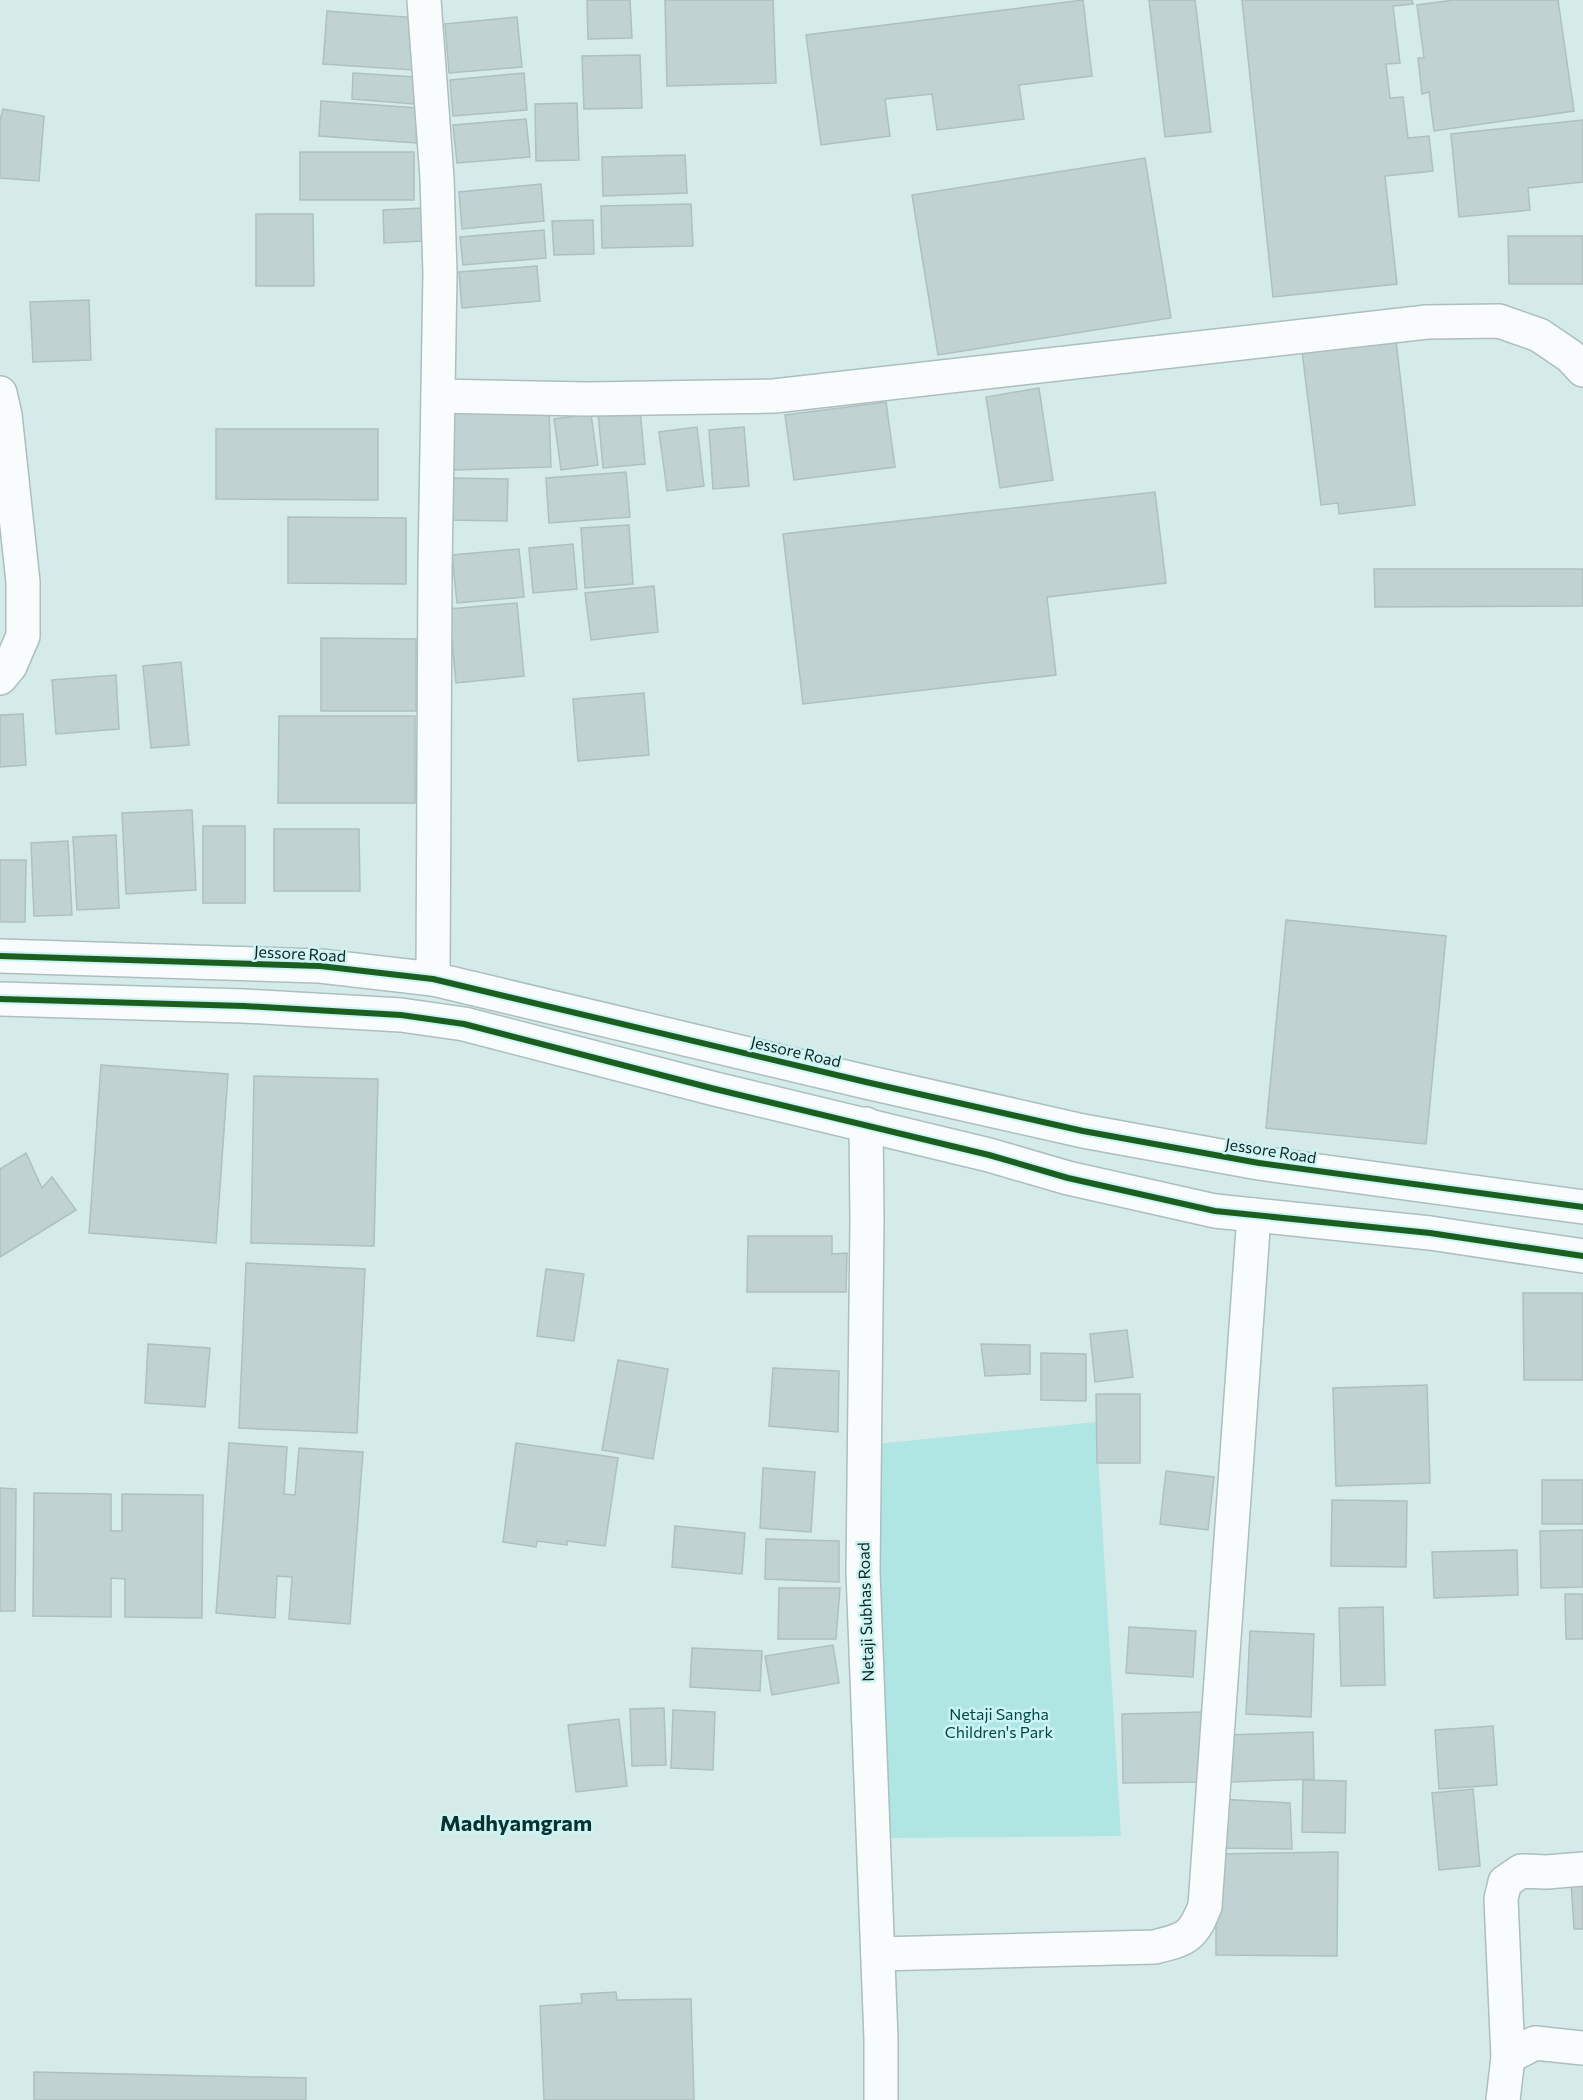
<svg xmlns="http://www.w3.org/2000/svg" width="1583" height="2100" font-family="Commissioner,sans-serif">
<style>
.green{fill:#afe6e4}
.building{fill:#c0d2d1;stroke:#aec0bf;stroke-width:1.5}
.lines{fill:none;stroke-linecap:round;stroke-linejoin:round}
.minor-casing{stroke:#acbebe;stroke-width:36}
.highway-casing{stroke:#acbebe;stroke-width:36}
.minor{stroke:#f9fcfc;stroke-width:33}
.highway{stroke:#f9fcfc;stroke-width:33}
.cycleway-casing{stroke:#cbf4f3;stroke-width:10}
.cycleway{stroke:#1b5e20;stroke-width:6}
.labels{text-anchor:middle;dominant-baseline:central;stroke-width:5;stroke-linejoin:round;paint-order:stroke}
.street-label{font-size:16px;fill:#122222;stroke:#cbf4f3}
.park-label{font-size:16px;fill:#004848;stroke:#cbf4f3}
.district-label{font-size:22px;font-weight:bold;fill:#093131;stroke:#cbf4f3}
</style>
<rect width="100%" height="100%" fill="#d4ebea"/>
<!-- green -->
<path class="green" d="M 1096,1422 L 1121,1836 L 887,1838 L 876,1444 Z"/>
<!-- building -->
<g class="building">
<path d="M 587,0 L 630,0 L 632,38 L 588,39 Z"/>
<path d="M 665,0 L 773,0 L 776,83 L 667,86 Z"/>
<path d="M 1083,0 L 1092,76 L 1019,85 L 1024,119 L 937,130 L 932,94 L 885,99 L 890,136 L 821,145 L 806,35 Z"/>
<path d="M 1149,0 L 1195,0 L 1211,132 L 1165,137 Z"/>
<path d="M 1242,0 L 1412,0 L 1413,4 L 1393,6 L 1400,63 L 1386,64 L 1390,98 L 1403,97 L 1408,138 L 1429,136 L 1433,171 L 1385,176 L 1397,284 L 1273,297 Z"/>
<path d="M 1454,0 L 1558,0 L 1574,111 L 1434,131 L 1429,92 L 1422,94 L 1418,58 L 1424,58 L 1417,5 Z"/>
<path d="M 327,11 L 417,18 L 414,70 L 323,64 Z"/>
<path d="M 517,17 L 522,67 L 449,73 L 445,24 Z"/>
<path d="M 640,55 L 642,108 L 584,109 L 582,56 Z"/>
<path d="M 353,73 L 415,77 L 414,104 L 352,99 Z"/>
<path d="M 524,73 L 527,110 L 453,116 L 450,80 Z"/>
<path d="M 321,101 L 418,108 L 416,143 L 319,136 Z"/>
<path d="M 577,103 L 579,160 L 536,161 L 535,104 Z"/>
<path d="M 3,109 L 44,116 L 39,181 L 0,178 L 0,120 Z"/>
<path d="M 526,119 L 530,157 L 457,163 L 453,125 Z"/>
<path d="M 1583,120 L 1583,182 L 1528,188 L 1530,210 L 1459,217 L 1451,134 Z"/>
<rect x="300" y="152" width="114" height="48"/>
<path d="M 685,155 L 687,193 L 603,196 L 602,157 Z"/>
<path d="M 1145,158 L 1171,318 L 938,355 L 912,195 Z"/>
<path d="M 541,184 L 544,221 L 462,229 L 459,192 Z"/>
<path d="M 691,204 L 693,246 L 602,248 L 601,206 Z"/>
<path d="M 423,208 L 424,241 L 384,243 L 383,210 Z"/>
<path d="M 256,214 L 313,214 L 314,286 L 256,286 Z"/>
<path d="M 593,220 L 594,254 L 554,255 L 552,221 Z"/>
<path d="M 544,230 L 546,258 L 463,265 L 460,237 Z"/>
<path d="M 1508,236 L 1583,236 L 1583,284 L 1509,284 Z"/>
<path d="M 537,266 L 540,301 L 462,308 L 459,272 Z"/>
<path d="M 89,300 L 91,360 L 33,362 L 30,302 Z"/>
<path d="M 1396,340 L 1415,505 L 1339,514 L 1338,503 L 1321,505 L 1302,351 Z"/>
<path d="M 1039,388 L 1053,480 L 1000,488 L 986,397 Z"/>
<path d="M 886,402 L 895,467 L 794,480 L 785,415 Z"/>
<path d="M 549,408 L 551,467 L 453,470 L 451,410 Z"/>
<path d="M 640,409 L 645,464 L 603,468 L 598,412 Z"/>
<path d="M 591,414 L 598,465 L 561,470 L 554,419 Z"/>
<path d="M 697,427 L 704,486 L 667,491 L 659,432 Z"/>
<path d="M 744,427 L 749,486 L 713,489 L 709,430 Z"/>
<path d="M 216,429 L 378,429 L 378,500 L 216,499 Z"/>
<path d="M 626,472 L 630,517 L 549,523 L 546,478 Z"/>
<path d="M 452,478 L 508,479 L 507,521 L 450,520 Z"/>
<path d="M 1155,492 L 1166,583 L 1047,597 L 1056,675 L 803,704 L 783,534 Z"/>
<path d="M 288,517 L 406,518 L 406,584 L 288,583 Z"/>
<path d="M 629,525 L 633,584 L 585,588 L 581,528 Z"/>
<path d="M 573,544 L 577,589 L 533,593 L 529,548 Z"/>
<path d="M 519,549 L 524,597 L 457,603 L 452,555 Z"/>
<path d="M 1374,569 L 1583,569 L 1583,606 L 1375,607 Z"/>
<path d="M 654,586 L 658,632 L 591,640 L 585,593 Z"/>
<path d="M 517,603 L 524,676 L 456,683 L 449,609 Z"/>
<path d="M 321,638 L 416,639 L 416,711 L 321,711 Z"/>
<path d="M 181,662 L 189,745 L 151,748 L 143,666 Z"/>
<path d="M 116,675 L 119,729 L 56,734 L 52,680 Z"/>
<path d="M 644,693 L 649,755 L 578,761 L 573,699 Z"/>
<path d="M 23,714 L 26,765 L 0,767 L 0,715 Z"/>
<path d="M 279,716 L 415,716 L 415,803 L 278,803 Z"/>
<path d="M 192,810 L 196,890 L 126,894 L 122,813 Z"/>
<rect x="203" y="826" width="42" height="77"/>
<path d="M 274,829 L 359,829 L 360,891 L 274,891 Z"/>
<path d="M 116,835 L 119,908 L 77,910 L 73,837 Z"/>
<path d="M 68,841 L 72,915 L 34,916 L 31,843 Z"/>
<path d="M 0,860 L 26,860 L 25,922 L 0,922 Z"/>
<path d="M 1286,920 L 1446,936 L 1426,1144 L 1266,1128 Z"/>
<path d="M 101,1065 L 228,1074 L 216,1243 L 89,1233 Z"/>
<path d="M 254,1076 L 378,1079 L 374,1246 L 251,1243 Z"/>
<path d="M 26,1153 L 42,1188 L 52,1177 L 76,1210 L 0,1257 L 0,1169 Z"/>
<path d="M 748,1236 L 832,1236 L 832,1254 L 847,1253 L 846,1292 L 747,1292 Z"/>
<path d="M 246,1263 L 365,1269 L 357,1433 L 239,1428 Z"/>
<path d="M 546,1269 L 584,1274 L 574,1341 L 537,1336 Z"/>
<path d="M 1523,1293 L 1583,1293 L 1583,1380 L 1524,1380 Z"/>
<path d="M 1127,1330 L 1133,1377 L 1095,1382 L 1090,1334 Z"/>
<path d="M 148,1344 L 210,1348 L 205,1407 L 145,1403 Z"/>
<path d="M 981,1344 L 1030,1345 L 1030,1374 L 985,1376 Z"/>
<path d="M 1041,1353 L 1086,1354 L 1086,1401 L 1041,1400 Z"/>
<path d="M 618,1360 L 668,1369 L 653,1459 L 602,1450 Z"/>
<path d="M 773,1368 L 839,1371 L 838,1432 L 769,1426 Z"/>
<path d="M 1427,1385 L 1430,1483 L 1336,1486 L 1333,1388 Z"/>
<path d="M 1096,1394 L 1140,1394 L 1140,1463 L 1097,1463 Z"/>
<path d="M 229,1443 L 287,1447 L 284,1494 L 295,1495 L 299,1448 L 363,1452 L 350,1624 L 289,1619 L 292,1577 L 277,1576 L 275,1618 L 216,1613 Z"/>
<path d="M 516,1443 L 618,1458 L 605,1546 L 567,1541 L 567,1545 L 537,1541 L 536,1547 L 503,1542 Z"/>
<path d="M 763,1468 L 815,1472 L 811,1532 L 760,1528 Z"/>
<path d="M 1166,1471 L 1214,1477 L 1208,1530 L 1160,1524 Z"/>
<rect x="1542" y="1480" width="41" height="44"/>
<path d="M 0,1488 L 16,1489 L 15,1611 L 0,1611 Z"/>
<path d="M 34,1493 L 111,1494 L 111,1531 L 122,1531 L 122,1494 L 203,1495 L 202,1618 L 125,1617 L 125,1579 L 111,1578 L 111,1617 L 33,1616 Z"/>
<path d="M 1332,1500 L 1407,1501 L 1406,1567 L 1331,1566 Z"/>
<path d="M 675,1526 L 745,1533 L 742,1574 L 672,1567 Z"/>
<path d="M 1583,1530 L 1583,1587 L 1541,1588 L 1540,1531 Z"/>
<path d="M 766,1539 L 839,1541 L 839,1582 L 765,1579 Z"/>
<path d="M 1517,1550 L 1518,1595 L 1434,1598 L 1432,1552 Z"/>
<path d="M 779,1588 L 840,1588 L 836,1639 L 778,1639 Z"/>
<path d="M 1565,1594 L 1583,1594 L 1583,1639 L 1566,1639 Z"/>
<path d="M 1383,1607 L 1385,1685 L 1341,1686 L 1339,1608 Z"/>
<path d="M 1129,1627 L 1196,1631 L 1193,1677 L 1126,1673 Z"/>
<path d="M 1250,1631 L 1314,1634 L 1311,1717 L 1246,1714 Z"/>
<path d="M 833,1645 L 839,1683 L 772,1695 L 765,1656 Z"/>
<path d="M 692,1648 L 762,1651 L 760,1691 L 690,1687 Z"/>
<path d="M 664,1708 L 666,1765 L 632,1766 L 630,1709 Z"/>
<path d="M 673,1710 L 715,1712 L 713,1770 L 671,1768 Z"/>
<path d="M 1203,1712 L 1204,1782 L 1123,1783 L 1122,1714 Z"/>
<path d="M 619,1719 L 627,1786 L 576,1792 L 568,1725 Z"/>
<path d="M 1493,1726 L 1497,1785 L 1439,1789 L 1435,1730 Z"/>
<path d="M 1313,1732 L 1314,1779 L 1229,1782 L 1227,1735 Z"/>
<path d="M 1303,1780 L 1346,1781 L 1345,1833 L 1302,1832 Z"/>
<path d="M 1473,1789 L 1480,1866 L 1439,1870 L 1432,1793 Z"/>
<path d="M 1219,1799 L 1290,1803 L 1292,1849 L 1216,1848 Z"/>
<path d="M 1338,1852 L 1337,1956 L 1216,1955 L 1216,1854 Z"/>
<path d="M 1571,1881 L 1583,1881 L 1583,1929 L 1574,1929 Z"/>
<path d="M 616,1992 L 617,2000 L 691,1999 L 694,2100 L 544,2100 L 540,2006 L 582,2003 L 581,1994 Z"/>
<path d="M 34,2072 L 306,2078 L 306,2100 L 34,2100 Z"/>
</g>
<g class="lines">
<defs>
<g id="minor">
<path d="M 424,0 L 437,178 L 440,273 L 435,568 L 433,979"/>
<path d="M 0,393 L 5,415 L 23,582 L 23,636 L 10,666 L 0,678"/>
<path d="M 438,396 L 587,399 L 774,396 L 1427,322 L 1499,321 L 1539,335 L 1570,356 L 1583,370"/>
<path d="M 866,1124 L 867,1219 L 863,1572 L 881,2039 L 881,2100"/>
<path d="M 878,1954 L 1155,1947 C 1187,1939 1193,1937 1205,1906 L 1254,1215"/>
<path d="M 1508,2057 L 1501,1899 L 1505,1882 L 1521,1871 L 1547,1872 L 1583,1869"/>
<path d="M 1503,2100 L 1508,2057 L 1535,2043 L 1583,2048"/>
</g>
<g id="highway">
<path d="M 0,956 L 320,966 L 433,979 L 866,1082 L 1083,1131 L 1259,1163 L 1583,1207"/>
<path d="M 0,999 L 244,1006 L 401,1015 L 464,1024 L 715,1089 L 989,1155 L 1068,1178 L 1215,1211 L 1430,1233 L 1583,1256"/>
</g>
</defs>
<!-- minor casing -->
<use href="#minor" class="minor-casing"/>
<!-- highway casing -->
<use href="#highway" class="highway-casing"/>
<!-- minor -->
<use href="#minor" class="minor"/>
<!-- highway -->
<use href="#highway" class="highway"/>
<defs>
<g id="cycleway">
<path d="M 0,956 L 320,966 L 433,979 L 866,1082 L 1083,1131 L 1259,1163 L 1583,1207"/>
<path d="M 0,999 L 244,1006 L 401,1015 L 464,1024 L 715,1089 L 989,1155 L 1068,1178 L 1215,1211 L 1430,1233 L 1583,1256"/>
</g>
</defs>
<!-- cycleway casing -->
<use href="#cycleway" class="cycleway-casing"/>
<!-- cycleway -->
<use href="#cycleway" class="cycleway"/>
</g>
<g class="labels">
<!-- street labels -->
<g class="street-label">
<text transform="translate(300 953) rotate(3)">Jessore Road</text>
<text transform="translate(796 1051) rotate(13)">Jessore Road</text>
<text transform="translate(1271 1150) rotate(9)">Jessore Road</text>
<text transform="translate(865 1612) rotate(-92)">Netaji Subhas Road</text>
</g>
<!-- park labels -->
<g class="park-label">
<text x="999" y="1713">Netaji Sangha<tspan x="999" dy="18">Children's Park</tspan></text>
</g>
<!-- district labels -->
<g class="district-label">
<text x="516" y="1822">Madhyamgram</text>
</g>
</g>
</svg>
